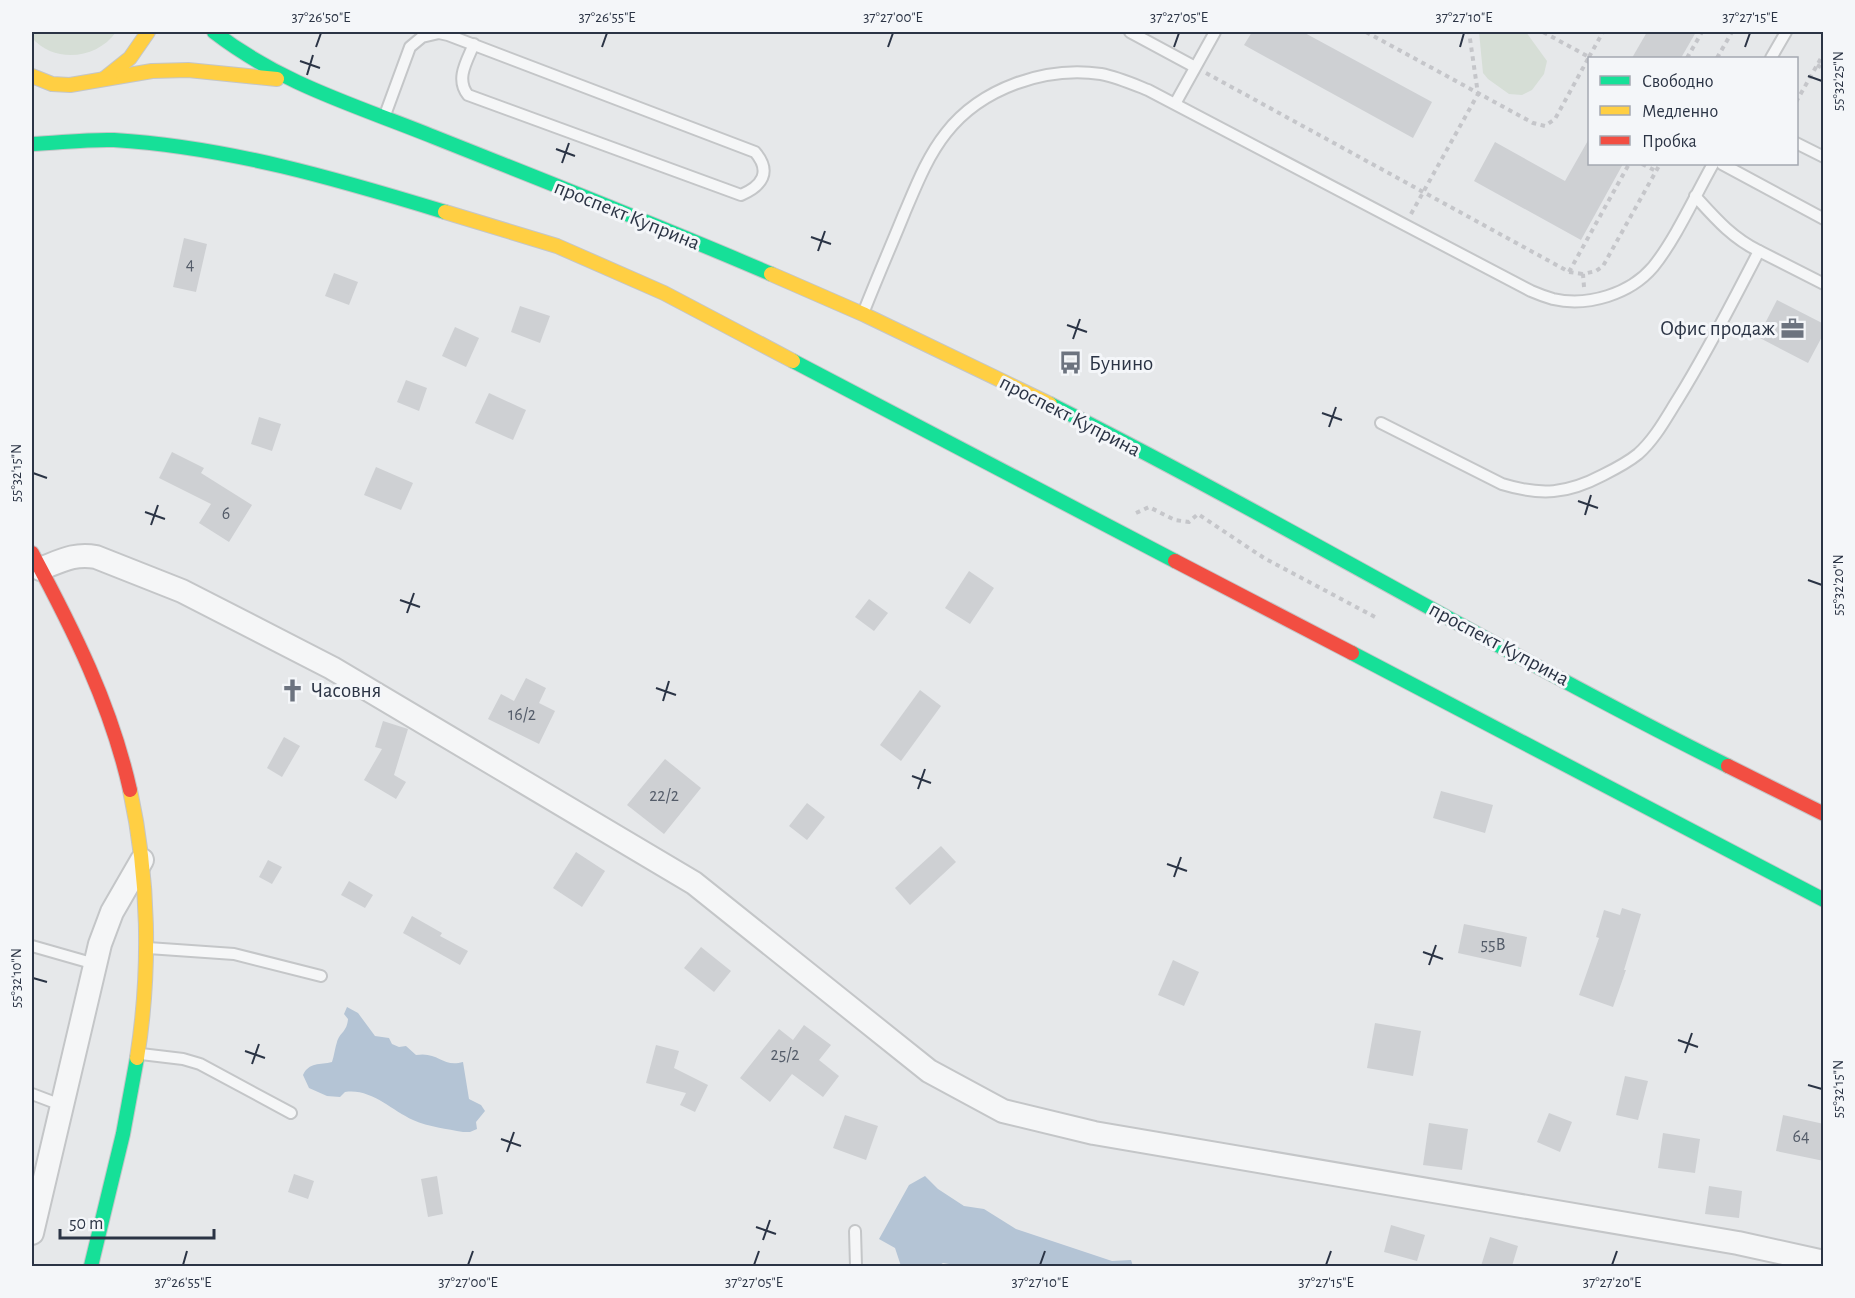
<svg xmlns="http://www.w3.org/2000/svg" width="1855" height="1298" font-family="'Alegreya Sans',sans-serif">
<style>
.green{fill:#d6ded6}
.water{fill:#b4c4d5}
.building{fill:#ced0d3}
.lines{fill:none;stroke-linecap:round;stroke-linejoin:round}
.lane-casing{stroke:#c4c6c8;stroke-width:14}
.street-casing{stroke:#c4c6c8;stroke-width:26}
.fast-casing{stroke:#c4c6c8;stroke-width:16}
.slow-casing{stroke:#c4c6c8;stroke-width:16}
.jam-casing{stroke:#c4c6c8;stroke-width:16}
.path{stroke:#c5c6ca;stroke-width:4;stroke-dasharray:4.5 4.5;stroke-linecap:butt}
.lane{stroke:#f5f6f7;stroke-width:10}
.street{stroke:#f5f6f7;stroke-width:22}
.fast{stroke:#16e098;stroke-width:14}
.slow{stroke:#ffcf43;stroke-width:14}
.jam{stroke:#f24e42;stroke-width:14}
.ticks{fill:none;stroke:#2b3445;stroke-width:2}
.labels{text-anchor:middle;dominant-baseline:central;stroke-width:6;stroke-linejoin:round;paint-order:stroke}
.number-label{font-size:18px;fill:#545c69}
.street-label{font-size:21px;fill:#2b3445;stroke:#f4f6f9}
.poi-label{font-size:21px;fill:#2b3445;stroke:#f4f6f9;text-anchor:start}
.neatline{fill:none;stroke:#2b3445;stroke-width:2}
.ticks-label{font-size:15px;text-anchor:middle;fill:#2b3445}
</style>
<rect width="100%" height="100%" fill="#e6e8ea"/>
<!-- green -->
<g class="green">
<path d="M 32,32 L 116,32 C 97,59 55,64 32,38 Z"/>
<path d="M 1479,32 L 1526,32 L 1547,61 L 1544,74 L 1532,90 L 1522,95 L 1509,94 L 1488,79 L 1483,73 Z"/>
</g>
<!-- water -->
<g class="water">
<path d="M 347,1007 L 358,1013 L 375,1036 L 389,1038 L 392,1044 L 399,1047 L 406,1046 L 416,1055 C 439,1051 442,1068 463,1062 L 469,1099 L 481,1105 L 485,1111 L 476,1122 L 477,1129 L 470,1132 L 463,1132 C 447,1129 429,1127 413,1120 C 391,1110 371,1088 345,1092 L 340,1097 L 327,1096 L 309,1088 L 303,1075 C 309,1062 320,1065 332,1062 C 334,1056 335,1048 337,1042 C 340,1032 347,1032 348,1019 L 344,1014 Z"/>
<path d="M 925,1176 L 938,1189 L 964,1206 L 984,1209 L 1016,1229 L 1112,1261 L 1131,1260 L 1133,1266 L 962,1266 L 943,1263 L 938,1266 L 901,1266 L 895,1248 L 879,1239 L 909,1185 Z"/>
</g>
<!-- building -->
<g class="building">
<path d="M 1252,32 L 1303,32 L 1432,102 L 1413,138 L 1244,45 Z"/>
<path d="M 1647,32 L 1696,32 L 1681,58 L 1632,58 Z"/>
<path d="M 1590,137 L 1590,164 L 1623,164 L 1581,240 L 1474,181 L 1495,142 L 1565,181 Z"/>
<path d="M 184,238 L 207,244 L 196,292 L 173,287 Z"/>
<path d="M 334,273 L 358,282 L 349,305 L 325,296 Z"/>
<path d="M 1777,300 L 1824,324 L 1824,333 L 1808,363 L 1758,337 Z"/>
<path d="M 520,306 L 550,316 L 540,343 L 511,332 Z"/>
<path d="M 455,327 L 479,338 L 466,367 L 442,356 Z"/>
<path d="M 406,380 L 427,388 L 419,411 L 397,402 Z"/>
<path d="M 489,393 L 526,410 L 513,440 L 475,423 Z"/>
<path d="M 259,417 L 281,424 L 272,451 L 251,444 Z"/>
<path d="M 172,452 L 204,468 L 201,473 L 252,505 L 229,542 L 199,523 L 211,504 L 159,478 Z"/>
<path d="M 376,467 L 413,483 L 401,510 L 364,495 Z"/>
<path d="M 969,571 L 994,588 L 970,624 L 945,608 Z"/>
<path d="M 869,599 L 888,613 L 874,631 L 855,617 Z"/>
<path d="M 526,678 L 546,688 L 539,703 L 555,711 L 539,744 L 488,719 L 501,694 L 514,701 Z"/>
<path d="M 920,690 L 941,706 L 901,761 L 880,745 Z"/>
<path d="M 383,721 L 408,729 L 394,775 L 406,782 L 396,799 L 364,780 L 382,749 L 375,747 Z"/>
<path d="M 284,737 L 300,746 L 282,777 L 267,768 Z"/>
<path d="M 665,759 L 701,788 L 664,834 L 627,805 Z"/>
<path d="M 1441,791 L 1493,805 L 1485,833 L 1433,818 Z"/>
<path d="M 807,803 L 825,817 L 807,840 L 789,826 Z"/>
<path d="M 941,846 L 956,862 L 910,905 L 895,888 Z"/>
<path d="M 576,852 L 605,871 L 582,907 L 553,888 Z"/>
<path d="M 268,860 L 282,867 L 272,884 L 259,877 Z"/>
<path d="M 349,881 L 373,895 L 365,908 L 341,895 Z"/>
<path d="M 1622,908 L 1641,914 L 1624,970 L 1626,970 L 1613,1007 L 1579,995 L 1599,938 L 1596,937 L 1604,910 L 1620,915 Z"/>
<path d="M 412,916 L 442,933 L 440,936 L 468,951 L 460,965 L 403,933 Z"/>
<path d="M 1464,924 L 1527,937 L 1521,967 L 1458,953 Z"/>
<path d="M 701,947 L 731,971 L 714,992 L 684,968 Z"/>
<path d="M 1173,960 L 1199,972 L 1184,1006 L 1158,995 Z"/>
<path d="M 1375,1023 L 1421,1031 L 1413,1076 L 1367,1068 Z"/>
<path d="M 804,1025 L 831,1045 L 819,1060 L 839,1076 L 823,1097 L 792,1074 L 770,1102 L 740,1078 L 779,1029 L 793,1040 Z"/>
<path d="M 656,1045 L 679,1051 L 674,1068 L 708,1085 L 695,1112 L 680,1105 L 686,1093 L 646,1083 Z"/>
<path d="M 1625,1076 L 1648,1081 L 1638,1120 L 1616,1115 Z"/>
<path d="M 1549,1113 L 1572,1122 L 1560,1152 L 1537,1142 Z"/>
<path d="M 845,1115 L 878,1126 L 866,1160 L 833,1148 Z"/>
<path d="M 1783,1115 L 1824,1124 L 1824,1161 L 1776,1151 Z"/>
<path d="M 1429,1123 L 1468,1129 L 1462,1170 L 1423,1165 Z"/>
<path d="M 1663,1133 L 1700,1139 L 1695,1173 L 1658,1168 Z"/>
<path d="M 294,1174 L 314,1181 L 308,1199 L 288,1192 Z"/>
<path d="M 437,1176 L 443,1214 L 428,1217 L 421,1179 Z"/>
<path d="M 1709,1186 L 1742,1191 L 1739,1218 L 1705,1214 Z"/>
<path d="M 1391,1225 L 1425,1235 L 1417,1261 L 1384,1252 Z"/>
<path d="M 1490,1237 L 1518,1246 L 1512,1266 L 1481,1266 Z"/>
</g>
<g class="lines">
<defs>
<g id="lane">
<path d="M 1130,32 L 1195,67"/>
<path d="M 1771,58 L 1786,32"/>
<path d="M 1176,102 L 1215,32"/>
<path d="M 385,115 L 410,47 L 422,37 L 439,33 L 448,35 L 755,152 C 772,172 762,186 741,195 L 468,95 C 455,79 467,61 474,44"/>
<path d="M 1796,143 L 1824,157"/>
<path d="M 1722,164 L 1824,219"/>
<path d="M 1695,196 C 1715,218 1732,238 1759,251"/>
<path d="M 864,311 C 877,278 891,246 904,214 C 916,186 927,157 946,133 C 981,88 1045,66 1101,74 C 1117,77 1133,84 1148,90 L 1531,291 C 1538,294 1546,297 1553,299 C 1588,307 1630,294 1653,267 C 1675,240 1696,194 1713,164"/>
<path d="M 1381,423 L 1502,484 C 1541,496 1567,494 1603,475 C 1615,469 1627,463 1638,454 C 1655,439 1666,418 1678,399 C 1708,351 1733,301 1759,251 L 1824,284"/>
<path d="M 32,946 L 95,964"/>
<path d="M 148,948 L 234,954 L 321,976"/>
<path d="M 141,1054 L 183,1059 L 200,1064 L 291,1113"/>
<path d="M 32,1094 L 61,1105"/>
<path d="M 855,1231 L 856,1266"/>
</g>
<g id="street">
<path d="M 40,569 C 61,561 74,553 96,557 L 182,591 L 332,668 L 694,883 L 929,1071 L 1003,1111 L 1094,1133 L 1738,1243 L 1824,1262"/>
<path d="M 32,1233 L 100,944 L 112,912 L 142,860"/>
</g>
<g id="fast">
<path d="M 214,32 C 283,85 355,105 434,137 C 547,182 660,226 771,274"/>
<path d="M 32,144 C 59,143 87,139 114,140 C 228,147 337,179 445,212"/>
<path d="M 793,361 L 1175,561"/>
<path d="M 1050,404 C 1279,519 1499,652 1728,766"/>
<path d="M 1352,653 L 1824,900"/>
<path d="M 91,1266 L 123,1134 L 137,1058"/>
</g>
<g id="slow">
<path d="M 32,76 L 52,84 L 70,85 L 152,71 L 188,70 L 277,79"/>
<path d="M 105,78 L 130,58 L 148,32"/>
<path d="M 445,212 L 557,246 L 664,293 L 793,361"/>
<path d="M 771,274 L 865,315 L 1050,404"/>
<path d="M 130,790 C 149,877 151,970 137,1058"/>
</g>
<g id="jam">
<path d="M 32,553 C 73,629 111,705 130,790"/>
<path d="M 1175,561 L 1352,653"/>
<path d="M 1728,766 L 1824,814"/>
</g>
</defs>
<!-- lane casing -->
<use href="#lane" class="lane-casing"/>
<!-- street casing -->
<use href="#street" class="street-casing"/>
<!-- fast casing -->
<use href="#fast" class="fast-casing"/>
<!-- slow casing -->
<use href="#slow" class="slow-casing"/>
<!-- jam casing -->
<use href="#jam" class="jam-casing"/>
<!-- path -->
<g class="path">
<path d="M 1366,32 L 1533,123 L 1545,126 L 1555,119 L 1589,57 L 1543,32"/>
<path d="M 1589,57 L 1603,32"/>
<path d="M 1687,58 L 1702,32"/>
<path d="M 1717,58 L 1732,32"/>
<path d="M 1817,65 L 1824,69"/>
<path d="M 1206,73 L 1562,268 L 1569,272 L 1583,274"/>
<path d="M 1796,102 L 1824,53"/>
<path d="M 1642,164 L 1656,171"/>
<path d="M 1411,214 L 1478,94 L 1469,32"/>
<path d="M 1569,272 L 1629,164"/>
<path d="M 1584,287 L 1583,274 L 1596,271 L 1603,266 L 1660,164"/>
<path d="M 1136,513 L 1149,507 L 1175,520 L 1189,522 L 1198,514 L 1264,558 L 1375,617"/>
</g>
<!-- lane -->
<use href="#lane" class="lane"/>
<!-- street -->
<use href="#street" class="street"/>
<!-- fast -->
<use href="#fast" class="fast"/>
<!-- slow -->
<use href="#slow" class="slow"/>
<!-- jam -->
<use href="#jam" class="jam"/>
</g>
<!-- ticks -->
<path class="ticks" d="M 316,47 L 321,33M 602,47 L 607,33M 888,47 L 893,33M 1174,47 L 1179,33M 1460,47 L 1464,33M 1745,47 L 1750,33M 300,61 L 320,68M 307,75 L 313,55M 1808,76 L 1822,81M 556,149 L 575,156M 562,163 L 569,143M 811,237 L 831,244M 818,251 L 825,231M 1067,325 L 1087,332M 1073,339 L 1080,319M 1322,413 L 1342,420M 1329,427 L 1336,407M 33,473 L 47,478M 1578,501 L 1598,508M 145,512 L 165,519M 1585,515 L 1591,495M 151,525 L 158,505M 1808,580 L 1822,585M 400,600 L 420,607M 407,613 L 414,593M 656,688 L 676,695M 663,701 L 669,681M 912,776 L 931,783M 918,789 L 925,769M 1167,864 L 1187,871M 1174,877 L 1181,857M 1423,952 L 1443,959M 1429,965 L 1436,945M 33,978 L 47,982M 1678,1040 L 1698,1047M 245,1051 L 265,1058M 1685,1053 L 1692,1033M 252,1064 L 259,1044M 1808,1085 L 1822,1089M 501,1139 L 521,1146M 507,1152 L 514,1132M 756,1227 L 776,1234M 763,1240 L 770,1220M 183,1265 L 187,1251M 468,1265 L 473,1251M 754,1265 L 759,1251M 1040,1265 L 1045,1251M 1326,1265 L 1331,1251M 1612,1265 L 1617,1251"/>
<!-- icons -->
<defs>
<symbol id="office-bare" viewBox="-9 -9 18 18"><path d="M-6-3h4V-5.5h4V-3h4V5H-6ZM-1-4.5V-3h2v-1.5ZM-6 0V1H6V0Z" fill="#6c737f" stroke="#f4f6f9" stroke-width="2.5" paint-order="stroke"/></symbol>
<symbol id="bus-bare" viewBox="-9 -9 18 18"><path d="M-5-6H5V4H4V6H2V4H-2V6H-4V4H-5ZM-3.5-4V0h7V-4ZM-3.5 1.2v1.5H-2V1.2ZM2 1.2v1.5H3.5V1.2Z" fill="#6c737f" stroke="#f4f6f9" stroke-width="2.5" paint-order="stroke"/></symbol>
<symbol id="church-bare" viewBox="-9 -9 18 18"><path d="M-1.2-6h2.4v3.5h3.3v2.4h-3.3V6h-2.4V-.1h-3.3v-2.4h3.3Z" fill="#6c737f" stroke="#f4f6f9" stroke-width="2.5" paint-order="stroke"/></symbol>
</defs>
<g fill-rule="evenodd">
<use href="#office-bare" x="1776" y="312" width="33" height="33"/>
<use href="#bus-bare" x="1054" y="346" width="33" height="33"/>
<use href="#church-bare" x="276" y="674" width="33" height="33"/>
</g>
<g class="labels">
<!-- number labels -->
<g class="number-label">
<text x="190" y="265">4</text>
<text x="226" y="514">6</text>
<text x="522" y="715">16/2</text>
<text x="664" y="796">22/2</text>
<text x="1493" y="945">55В</text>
<text x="785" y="1055">25/2</text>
<text x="1801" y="1137">64</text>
</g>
<!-- street labels -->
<g class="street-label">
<text transform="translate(627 215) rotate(22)">проспект Куприна</text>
<text transform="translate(1070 416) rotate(27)">проспект Куприна</text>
<text transform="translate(1499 644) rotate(28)">проспект Куприна</text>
</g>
<!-- poi labels -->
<g class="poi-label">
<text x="1775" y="328" text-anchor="end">Офис продаж</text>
<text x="1089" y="363">Бунино</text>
<text x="311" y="690">Часовня</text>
</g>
</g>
<!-- border -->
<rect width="1855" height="1298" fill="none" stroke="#f4f6f9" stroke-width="66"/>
<!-- legend -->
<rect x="1588" y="57" width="210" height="108" fill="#f4f6f9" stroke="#a4a8b1" stroke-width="1.5"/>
<rect x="1600" y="76" width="30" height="9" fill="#16e098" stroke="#a4a8b1" stroke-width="1.5"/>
<text x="1642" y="87" font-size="18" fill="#2b3445">Свободно</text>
<rect x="1600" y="106" width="30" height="9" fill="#ffcf43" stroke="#a4a8b1" stroke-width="1.5"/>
<text x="1642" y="117" font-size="18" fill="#2b3445">Медленно</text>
<rect x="1600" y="136" width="30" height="9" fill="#f24e42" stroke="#a4a8b1" stroke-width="1.5"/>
<text x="1642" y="147" font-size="18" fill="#2b3445">Пробка</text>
<!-- scale -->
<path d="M60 1229v9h154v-9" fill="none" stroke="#2b3445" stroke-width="3"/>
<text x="69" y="1229" font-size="18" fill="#2b3445" stroke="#f4f6f9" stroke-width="4.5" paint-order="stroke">50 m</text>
<rect x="33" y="33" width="1789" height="1232" class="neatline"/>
<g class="ticks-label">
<text x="321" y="22">37°26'50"E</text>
<text x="607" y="22">37°26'55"E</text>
<text x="893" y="22">37°27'00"E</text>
<text x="1179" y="22">37°27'05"E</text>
<text x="1464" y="22">37°27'10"E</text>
<text x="1750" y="22">37°27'15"E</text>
<text transform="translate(1838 81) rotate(-90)" y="5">55°32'25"N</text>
<text transform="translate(16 473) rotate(-90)" y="5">55°32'15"N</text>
<text transform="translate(1838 585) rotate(-90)" y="5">55°32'20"N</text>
<text transform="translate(16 978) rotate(-90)" y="5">55°32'10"N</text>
<text transform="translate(1838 1089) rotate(-90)" y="5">55°32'15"N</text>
<text x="183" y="1287">37°26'55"E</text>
<text x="468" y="1287">37°27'00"E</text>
<text x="754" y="1287">37°27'05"E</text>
<text x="1040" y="1287">37°27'10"E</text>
<text x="1326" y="1287">37°27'15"E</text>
<text x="1612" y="1287">37°27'20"E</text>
</g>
</svg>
